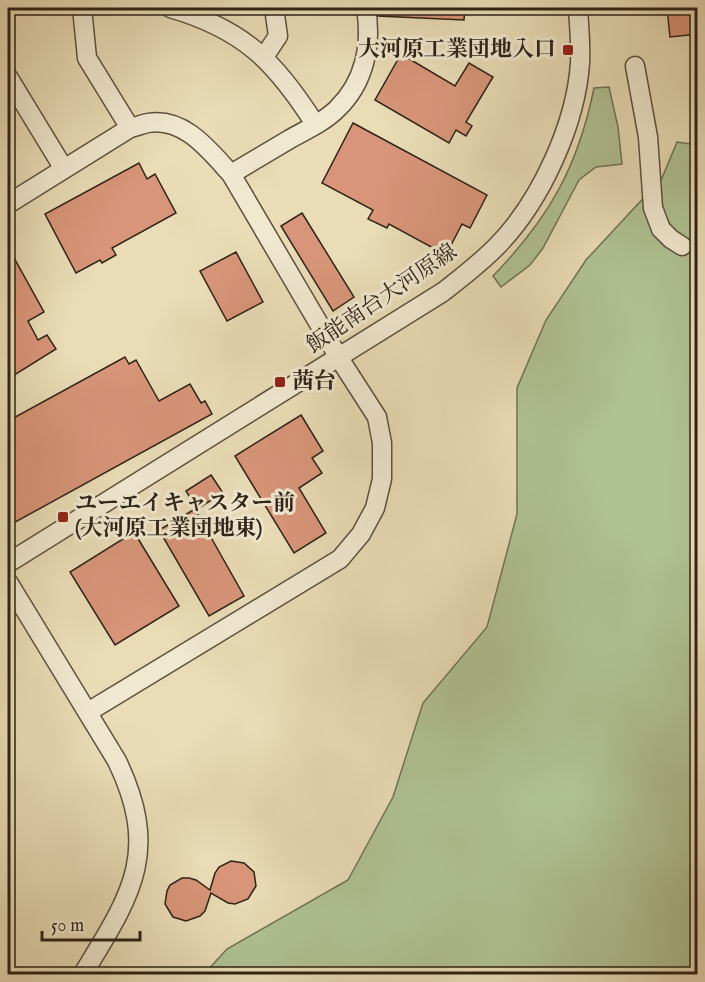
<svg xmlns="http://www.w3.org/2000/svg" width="705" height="982" font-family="'IM FELL English','Noto Serif JP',serif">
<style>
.green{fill:#b0c293;stroke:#6f7255;stroke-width:1.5}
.building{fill:#d89579;stroke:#2e2317;stroke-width:1.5}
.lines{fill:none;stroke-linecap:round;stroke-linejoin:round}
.minor-tunnel{stroke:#c4b796;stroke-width:18;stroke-dasharray:18 9;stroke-linecap:butt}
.minor-casing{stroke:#5d513f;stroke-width:21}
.minor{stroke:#f1e8d0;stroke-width:18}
.poi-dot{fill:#8f2418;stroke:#f1e8d0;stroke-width:2}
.labels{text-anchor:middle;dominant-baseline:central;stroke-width:6;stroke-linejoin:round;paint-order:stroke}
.poi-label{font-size:22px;font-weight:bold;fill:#2e2317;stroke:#f1e8d0;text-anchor:start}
.street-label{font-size:22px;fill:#2e2317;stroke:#f1e8d0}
</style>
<rect width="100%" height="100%" fill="#e9dcb6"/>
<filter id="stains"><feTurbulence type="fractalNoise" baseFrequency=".00333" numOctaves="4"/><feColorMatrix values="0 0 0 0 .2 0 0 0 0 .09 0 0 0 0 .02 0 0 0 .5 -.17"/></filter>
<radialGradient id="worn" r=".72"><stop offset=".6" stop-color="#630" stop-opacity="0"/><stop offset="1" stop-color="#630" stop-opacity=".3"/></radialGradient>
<!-- green -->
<g class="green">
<path d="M 609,87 L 618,127 L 622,164 L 596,167 L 579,180 L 543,248 L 530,265 L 501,287 L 493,276 C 549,218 578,167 594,88 Z"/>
<path d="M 677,142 L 697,145 L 697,974 L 204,974 L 227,949 L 348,880 L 393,797 L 423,703 L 487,627 L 517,514 L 517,388 L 546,320 L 586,260 L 662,178 Z"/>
</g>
<!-- building -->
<g class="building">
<path d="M 379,8 L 465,8 L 464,20 L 378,16 Z"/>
<path d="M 667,8 L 698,8 L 698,34 L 670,37 Z"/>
<path d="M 401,54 L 455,86 L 469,63 L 493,77 L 466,122 L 472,126 L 466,136 L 456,130 L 449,143 L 375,100 Z"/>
<path d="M 353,123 L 487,195 L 470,228 L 462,224 L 446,255 L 389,224 L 387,228 L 368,219 L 373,210 L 322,183 Z"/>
<path d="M 139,163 L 147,179 L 155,174 L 176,213 L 112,248 L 116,255 L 102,263 L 100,260 L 76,273 L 45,214 Z"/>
<path d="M 302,213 L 354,297 L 333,311 L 281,226 Z"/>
<path d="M 8,247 L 44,312 L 28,321 L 38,340 L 47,335 L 56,349 L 8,379 Z"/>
<path d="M 236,252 L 263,302 L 227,321 L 200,271 Z"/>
<path d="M 125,357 L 129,364 L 136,360 L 159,401 L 190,384 L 201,403 L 205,401 L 212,414 L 8,526 L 8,421 Z"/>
<path d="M 301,415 L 323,451 L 312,458 L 322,473 L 299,488 L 326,533 L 294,553 L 235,456 Z"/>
<path d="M 211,475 L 223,493 L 197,509 L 186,491 Z"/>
<path d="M 195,509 L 244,596 L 209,616 L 159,530 Z"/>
<path d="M 134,532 L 179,606 L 115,645 L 70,572 Z"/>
<path d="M 231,861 L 244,863 L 254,872 L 256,886 L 248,899 L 235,904 L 228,903 L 211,893 L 205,911 L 200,916 L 186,921 L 173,917 L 165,904 L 167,891 L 170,885 L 182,878 L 189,878 L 196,880 L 210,890 L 215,873 L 219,867 Z"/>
</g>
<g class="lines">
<!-- minor-tunnel -->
<path class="minor-tunnel" d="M 682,246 L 698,253"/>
<defs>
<g id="minor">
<path d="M 82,8 L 87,58 L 130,128"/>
<path d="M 170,8 C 243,29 275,61 315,124"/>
<path d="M 264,57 L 278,36 L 274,8"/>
<path d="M 635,66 L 648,137 L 653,208 L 661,229 L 671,239 L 682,246"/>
<path d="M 8,77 L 64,169"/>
<path d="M 231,174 C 251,162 270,151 290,139 C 306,130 324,122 337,109 C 365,82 372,45 366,8"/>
<path d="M 8,204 L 130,128 C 136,127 142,124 148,123 C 184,117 209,150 231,174 L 339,358 L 377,417 L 382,443 L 382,479 L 375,508 L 361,534 L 340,559 L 88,712"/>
<path d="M 8,563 L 443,292 C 462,277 482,262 499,244 C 541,200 576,124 580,63 C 581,44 579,26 578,8"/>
<path d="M 8,582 L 117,761 C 161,853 131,895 83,974"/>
</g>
</defs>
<!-- minor casing -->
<use href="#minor" class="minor-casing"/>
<!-- minor -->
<use href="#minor" class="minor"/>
</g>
<!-- markers -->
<g class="poi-dot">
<rect x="562" y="44" width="12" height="12" rx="3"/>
<rect x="274" y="376" width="12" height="12" rx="3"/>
<rect x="57" y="511" width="12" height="12" rx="3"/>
</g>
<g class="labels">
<!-- poi labels -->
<g class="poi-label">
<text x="556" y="50" text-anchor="end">大河原工業団地入口</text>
<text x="292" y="382">茜台</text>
<text x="75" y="504">ユーエイキャスター前<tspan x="75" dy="25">(大河原工業団地東)</tspan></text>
</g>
<!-- street labels -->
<g class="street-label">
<text transform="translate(382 299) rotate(-34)">飯能南台大河原線</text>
</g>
</g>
<!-- margin -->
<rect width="705" height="982" fill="none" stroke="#e9dcb6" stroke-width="30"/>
<rect x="9" y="9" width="687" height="964" fill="none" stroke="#2e2317" stroke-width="3"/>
<rect x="15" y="15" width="675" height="952" fill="none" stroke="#2e2317" stroke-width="1.5"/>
<!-- scale -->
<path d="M42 931v9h98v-9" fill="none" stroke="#2e2317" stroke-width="3"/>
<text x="51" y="931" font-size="18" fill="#2e2317" stroke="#f1e8d0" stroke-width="4.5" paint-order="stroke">50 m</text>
<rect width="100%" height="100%" filter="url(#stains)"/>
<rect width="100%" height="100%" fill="url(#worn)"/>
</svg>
